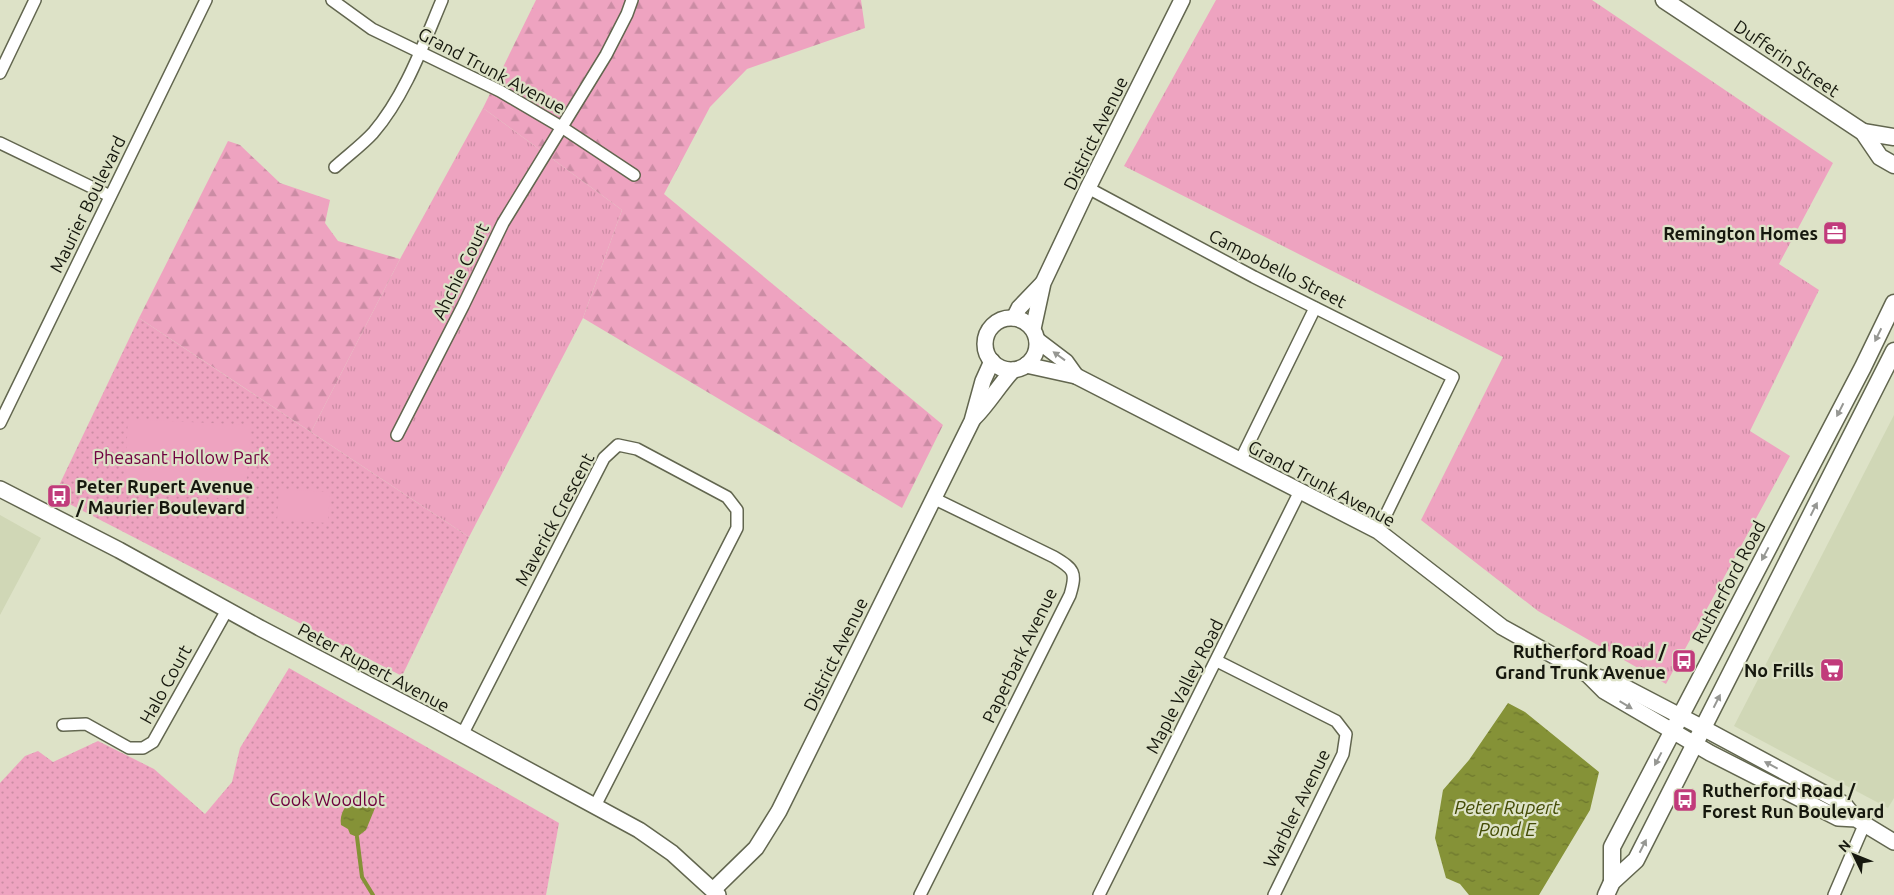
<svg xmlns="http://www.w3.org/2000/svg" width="1894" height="895" font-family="Ubuntu,sans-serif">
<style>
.built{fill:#d0d7b6}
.grass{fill:url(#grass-tufts)}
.forest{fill:url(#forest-firs)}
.park{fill:url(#park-dots)}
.garden{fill:#eea3c0}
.water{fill:url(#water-ripples)}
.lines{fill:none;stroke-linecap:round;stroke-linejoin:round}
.stream{stroke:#859237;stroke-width:4}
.minor-casing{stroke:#62664f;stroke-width:14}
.tertiary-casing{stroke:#62664f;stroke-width:18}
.secondary-casing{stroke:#62664f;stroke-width:19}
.minor{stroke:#fff;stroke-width:11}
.tertiary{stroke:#fff;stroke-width:15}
.secondary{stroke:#fff;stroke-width:16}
.oneway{fill:#969793}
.labels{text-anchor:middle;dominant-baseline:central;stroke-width:4.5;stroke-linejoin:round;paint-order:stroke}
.street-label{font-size:18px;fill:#16180e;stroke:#dde2c7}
.poi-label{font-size:18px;font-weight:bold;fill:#16180e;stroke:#dde2c7;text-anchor:end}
.park-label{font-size:18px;fill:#6f003f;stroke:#dde2c7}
.water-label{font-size:19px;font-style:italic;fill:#444c06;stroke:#dde2c7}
</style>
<defs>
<pattern id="grass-tufts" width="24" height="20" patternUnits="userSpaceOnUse" patternTransform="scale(1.25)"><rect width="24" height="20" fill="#eea3c0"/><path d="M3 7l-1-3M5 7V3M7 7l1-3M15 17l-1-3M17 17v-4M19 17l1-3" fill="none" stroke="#cb8ca4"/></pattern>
<pattern id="forest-firs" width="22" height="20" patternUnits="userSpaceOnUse" patternTransform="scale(1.25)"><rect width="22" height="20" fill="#eea3c0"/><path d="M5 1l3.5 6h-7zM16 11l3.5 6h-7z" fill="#cb8ca4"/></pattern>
<pattern id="park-dots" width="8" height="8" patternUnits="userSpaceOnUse" patternTransform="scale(1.25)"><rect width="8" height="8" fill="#eea3c0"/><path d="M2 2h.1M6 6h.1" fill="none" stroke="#cb8ca4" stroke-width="1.8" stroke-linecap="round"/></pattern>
<pattern id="water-ripples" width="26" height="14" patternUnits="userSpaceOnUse" patternTransform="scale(1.25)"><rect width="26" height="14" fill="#859237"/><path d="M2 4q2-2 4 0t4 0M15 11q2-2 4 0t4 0" fill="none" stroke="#6c762d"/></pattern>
</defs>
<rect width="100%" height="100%" fill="#dde2c7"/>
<!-- built -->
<g class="built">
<path d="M 1894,415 L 1894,798 L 1888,808 L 1734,726 Z"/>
<path d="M 0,515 L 41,538 L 0,615 Z"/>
</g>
<!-- grass -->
<g class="grass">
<path d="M 1216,0 L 1592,0 L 1833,163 L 1779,264 L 1819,290 L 1750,431 L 1790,456 L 1666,684 L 1538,611 L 1421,520 L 1503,357 L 1124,166 Z"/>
<path d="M 483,108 L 622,210 L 583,318 L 469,537 L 311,432 L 400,259 Z"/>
</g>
<!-- forest -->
<g class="forest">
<path d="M 536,0 L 861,0 L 865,28 L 747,69 L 710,107 L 664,194 L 943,425 L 902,508 L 583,318 L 622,210 L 483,108 Z"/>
<path d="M 228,141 L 240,145 L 280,183 L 330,200 L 325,223 L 338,241 L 400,259 L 311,432 L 139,318 Z"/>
</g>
<!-- park -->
<g class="park">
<path d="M 139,318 L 469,537 L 402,676 L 54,496 Z"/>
<path d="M 289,668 L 559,823 L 546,895 L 0,895 L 0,783 L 25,756 L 38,751 L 53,762 L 98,741 L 154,769 L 205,814 L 232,782 L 240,748 Z"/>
</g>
<!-- garden -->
<g class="garden">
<path d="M 128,419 L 251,425 L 245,499 L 124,494 Z"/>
<path d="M 279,489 L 330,492 L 328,523 L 277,520 Z"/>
</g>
<!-- water -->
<g class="water">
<path d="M 1508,703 L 1525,712 L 1599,772 L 1590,810 L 1539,895 L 1469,895 L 1460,884 L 1446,878 L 1435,838 L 1443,790 L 1469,760 Z"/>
<path d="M 354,797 L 372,804 L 375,808 L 366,830 L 357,837 L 350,834 L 348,829 L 341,825 C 339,813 346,805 354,797 Z"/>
</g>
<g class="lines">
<!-- stream -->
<path class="stream" d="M 357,837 L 362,877 L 373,895"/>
<defs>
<g id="minor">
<path d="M 332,0 L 372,29 L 500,91 L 563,128 L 634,175"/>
<path d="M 0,73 L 35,0"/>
<path d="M 0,143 L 110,196"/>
<path d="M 335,167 C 347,156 362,145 373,133 C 405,96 423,45 442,0"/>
<path d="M 1088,188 L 1254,277 L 1453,377 L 1378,531"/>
<path d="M 0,423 L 206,0"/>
<path d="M 397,435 L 463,306 L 503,223 L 606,55 L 627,14 L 632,0"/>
<path d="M 1240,461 L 1315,308"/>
<path d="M 1217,661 L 1336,721 L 1346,734 L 1343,754 L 1274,895"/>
<path d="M 63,725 L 86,724 L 129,748 L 143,748 L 153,742 L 227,610"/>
<path d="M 462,735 L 604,458 L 618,445 L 637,449 L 727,497 L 737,510 L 737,528 L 595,806"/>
<path d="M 920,895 L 1070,595 C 1077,572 1074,569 1054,557 L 933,498"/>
<path d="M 1099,895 L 1300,491"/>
<path d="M 1834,895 L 1865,823"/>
</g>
<g id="tertiary">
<path d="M 1014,318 L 1019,308 L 1042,284"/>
<circle cx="1011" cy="344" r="26"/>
<path d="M 1033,329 L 1043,283 L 1088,188 L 1182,0"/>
<path d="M 1037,340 L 1066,362 L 1076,376"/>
<path d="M 1026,365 L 1076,376 L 1378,531 L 1502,627 L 1588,675 L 1604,691 L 1710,753 L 1838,818 L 1856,819 L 1894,842"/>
<path d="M 974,418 C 989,403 999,385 1013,370"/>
<path d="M 0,489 L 119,550 L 260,628 L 434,719 L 639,830 L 672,853 L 718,895"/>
<path d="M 1588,675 L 1611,680 L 1703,728 L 1844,804 L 1856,819"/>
<path d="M 713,890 L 756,848 L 779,811 L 972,421 L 983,381 L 992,361"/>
</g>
<g id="secondary">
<path d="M 1664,0 L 1863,132 L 1880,157 L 1894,165"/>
<path d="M 1863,132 L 1894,137"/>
<path d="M 1612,882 L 1612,847 L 1863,367 L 1894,303"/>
<path d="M 1606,895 L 1612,882 L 1636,860 L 1894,351"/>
</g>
</defs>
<!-- minor casing -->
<use href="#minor" class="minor-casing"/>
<!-- tertiary casing -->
<use href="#tertiary" class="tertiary-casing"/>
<!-- secondary casing -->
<use href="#secondary" class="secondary-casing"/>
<!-- minor -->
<use href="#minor" class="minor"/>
<!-- tertiary -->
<use href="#tertiary" class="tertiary"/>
<!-- secondary -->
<use href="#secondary" class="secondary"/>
</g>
<!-- one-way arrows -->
<defs><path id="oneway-solid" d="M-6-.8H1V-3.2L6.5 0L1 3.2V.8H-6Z" transform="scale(1.25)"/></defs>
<g class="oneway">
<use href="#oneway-solid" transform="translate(1878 335) rotate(116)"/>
<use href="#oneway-solid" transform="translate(1059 356) rotate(-144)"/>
<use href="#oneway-solid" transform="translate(1840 410) rotate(117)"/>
<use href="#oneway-solid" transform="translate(1814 509) rotate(-63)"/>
<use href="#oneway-solid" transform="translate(1765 554) rotate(118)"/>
<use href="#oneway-solid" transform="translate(1717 701) rotate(-63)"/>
<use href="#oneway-solid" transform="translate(1626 705) rotate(31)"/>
<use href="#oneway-solid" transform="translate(1658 759) rotate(118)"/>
<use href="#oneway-solid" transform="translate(1771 765) rotate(-152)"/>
<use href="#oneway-solid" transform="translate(1643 846) rotate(-63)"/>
</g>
<!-- icons -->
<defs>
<symbol id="office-square" viewBox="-11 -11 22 22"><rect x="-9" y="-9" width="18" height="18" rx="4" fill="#c13b7b" stroke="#dde2c7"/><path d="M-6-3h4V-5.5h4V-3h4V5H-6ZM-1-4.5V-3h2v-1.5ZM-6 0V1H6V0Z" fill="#fff"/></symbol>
<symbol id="bus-square" viewBox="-11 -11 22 22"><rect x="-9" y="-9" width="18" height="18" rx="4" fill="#c13b7b" stroke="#dde2c7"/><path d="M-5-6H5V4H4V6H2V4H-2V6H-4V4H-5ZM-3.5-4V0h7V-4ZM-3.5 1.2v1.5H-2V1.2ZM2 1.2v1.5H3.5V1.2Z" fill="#fff"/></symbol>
<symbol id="supermarket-square" viewBox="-11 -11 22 22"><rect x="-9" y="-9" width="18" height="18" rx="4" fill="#c13b7b" stroke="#dde2c7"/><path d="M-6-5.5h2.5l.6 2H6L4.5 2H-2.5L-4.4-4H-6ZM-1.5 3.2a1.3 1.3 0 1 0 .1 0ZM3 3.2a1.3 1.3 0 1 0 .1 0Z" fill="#fff"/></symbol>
</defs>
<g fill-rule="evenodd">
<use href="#office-square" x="1821" y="219" width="28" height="28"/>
<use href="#bus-square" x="45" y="482" width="28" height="28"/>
<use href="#bus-square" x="1670" y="647" width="28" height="28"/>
<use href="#supermarket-square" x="1818" y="656" width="28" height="28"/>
<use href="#bus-square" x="1671" y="786" width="28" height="28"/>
</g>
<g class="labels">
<!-- street labels -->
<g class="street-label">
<text transform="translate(1787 58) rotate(34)">Dufferin Street</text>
<text transform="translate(492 70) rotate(28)">Grand Trunk Avenue</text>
<text transform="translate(1095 133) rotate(-64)">District Avenue</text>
<text transform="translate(87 204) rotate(-64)">Maurier Boulevard</text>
<text transform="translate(1278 268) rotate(27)">Campobello Street</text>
<text transform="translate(460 271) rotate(-64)">Ahchie Court</text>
<text transform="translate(1322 483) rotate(28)">Grand Trunk Avenue</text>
<text transform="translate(554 519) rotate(-62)">Maverick Crescent</text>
<text transform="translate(1728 582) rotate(-62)">Rutherford Road</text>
<text transform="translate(835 654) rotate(-64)">District Avenue</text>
<text transform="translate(1019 655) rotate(-64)">Paperbark Avenue</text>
<text transform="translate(374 667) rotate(28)">Peter Rupert Avenue</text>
<text transform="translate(165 684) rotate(-61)">Halo Court</text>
<text transform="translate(1184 686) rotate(-63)">Maple Valley Road</text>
<text transform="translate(1296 808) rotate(-64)">Warbler Avenue</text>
</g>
<!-- poi labels -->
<g class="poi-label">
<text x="1818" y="233">Remington Homes</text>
<text x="76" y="486" text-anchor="start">Peter Rupert Avenue<tspan x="76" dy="21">/ Maurier Boulevard</tspan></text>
<text x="1666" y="651">Rutherford Road /<tspan x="1666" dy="21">Grand Trunk Avenue</tspan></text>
<text x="1814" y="670">No Frills</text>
<text x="1702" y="790" text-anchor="start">Rutherford Road /<tspan x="1702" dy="21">Forest Run Boulevard</tspan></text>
</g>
<!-- park labels -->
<g class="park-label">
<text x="181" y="457">Pheasant Hollow Park</text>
<text x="327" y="799">Cook Woodlot</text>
</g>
<!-- water labels -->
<g class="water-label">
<text x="1507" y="807">Peter Rupert<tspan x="1507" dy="22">Pond E</tspan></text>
</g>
</g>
<!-- north arrow -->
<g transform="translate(1854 855) rotate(313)" stroke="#dde2c7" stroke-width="4" paint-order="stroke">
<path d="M0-4L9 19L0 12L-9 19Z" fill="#16180e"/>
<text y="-8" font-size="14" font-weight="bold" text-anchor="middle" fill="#16180e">N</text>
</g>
</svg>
